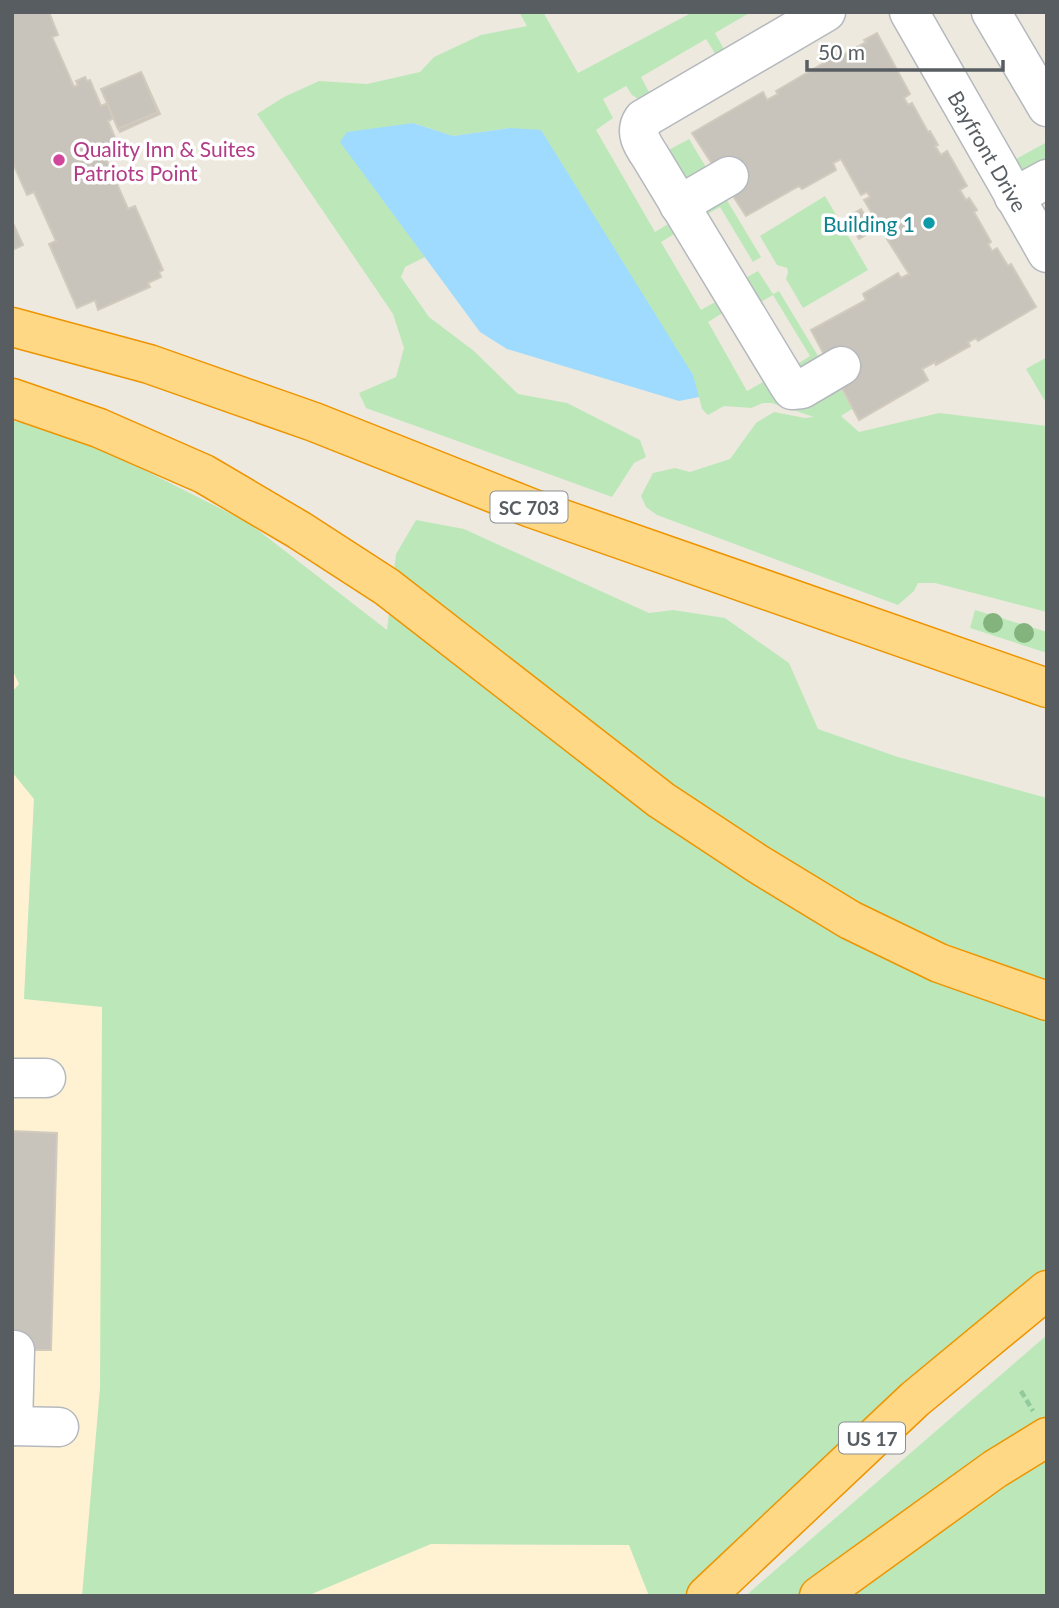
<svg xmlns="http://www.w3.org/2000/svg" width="1059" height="1608" font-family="Lato,sans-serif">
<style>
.commercial{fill:#fff2d3}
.green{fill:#bce8b9}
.water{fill:#9edbff}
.building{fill:#c8c4bc;stroke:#d2cabd;stroke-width:2}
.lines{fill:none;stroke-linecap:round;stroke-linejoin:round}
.minor-casing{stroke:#b5b9be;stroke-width:41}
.highway-casing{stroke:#ed9400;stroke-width:41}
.path{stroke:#92c99d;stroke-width:4.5;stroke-dasharray:7 3.5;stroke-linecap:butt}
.minor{stroke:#fff;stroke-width:38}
.highway{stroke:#ffd885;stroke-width:38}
.tree{fill:#84b37d}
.hotel-dot{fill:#d1479c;stroke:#fff;stroke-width:2.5}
.culture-dot{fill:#0f9aa8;stroke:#fff;stroke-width:2.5}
.labels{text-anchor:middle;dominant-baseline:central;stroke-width:7;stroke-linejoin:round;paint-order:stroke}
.shield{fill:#fff;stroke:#8a8e91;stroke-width:2}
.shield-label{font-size:19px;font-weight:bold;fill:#585d62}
.hotel-label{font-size:21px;fill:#b23c85;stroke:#fff;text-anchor:start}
.street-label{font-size:21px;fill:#585d62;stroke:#fff}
.culture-label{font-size:21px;fill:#0d838f;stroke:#fff;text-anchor:end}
</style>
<rect width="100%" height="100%" fill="#ede9df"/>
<!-- commercial -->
<g class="commercial">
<path d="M 12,433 L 52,440 L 24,999 L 122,1008 L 89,1596 L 12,1596 Z"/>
<path d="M 430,1544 L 629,1545 L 649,1596 L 307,1596 Z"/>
</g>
<!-- green -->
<g class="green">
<path d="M 519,12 L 543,12 L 578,73 L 693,12 L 751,12 L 715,33 L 725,51 L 716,55 L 706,39 L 641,77 L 650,94 L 640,100 L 632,95 L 626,86 L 603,99 L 613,118 L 596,130 L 655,232 L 670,223 L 676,233 L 661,242 L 701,310 L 717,301 L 724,312 L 708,322 L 747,391 L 763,382 L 839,385 L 852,409 L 841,416 L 859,432 L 939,413 L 1047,426 L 1047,612 L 935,583 L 918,583 L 914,591 L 898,605 L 657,515 L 646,507 L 641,496 L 653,473 L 675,468 L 690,472 L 730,459 L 756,423 L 774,412 L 805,418 L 814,417 L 772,403 L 763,403 L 751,408 L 724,406 L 708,415 L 702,409 L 699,397 L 510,128 L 453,136 L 413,123 L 341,142 L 425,257 L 405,267 L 401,277 L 429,317 L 474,351 L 518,394 L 567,403 L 640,440 L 646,457 L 634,463 L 612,497 L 366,408 L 359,393 L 396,377 L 404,348 L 393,314 L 257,114 L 284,97 L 319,81 L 367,84 L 420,72 L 434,57 L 481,35 L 527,26 Z"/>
<path d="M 689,139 L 707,169 L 683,184 L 665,152 Z"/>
<path d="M 1047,142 L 1047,167 L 1032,175 L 1019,170 L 1014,160 Z"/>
<path d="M 722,192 L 761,257 L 753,262 L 720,207 L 704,216 L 700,215 Z"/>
<path d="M 825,196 L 868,270 L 803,308 L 786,279 L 788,272 L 787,268 L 777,265 L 760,236 Z"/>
<path d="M 758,271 L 773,294 L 779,291 L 823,364 L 802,377 L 790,369 L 810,356 L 773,295 L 757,304 L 742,280 Z"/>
<path d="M 1047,357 L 1047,400 L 1045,401 L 1026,369 Z"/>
<path d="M 12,421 L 63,429 L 249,523 L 387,630 L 396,554 L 416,520 L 464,529 L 649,613 L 673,610 L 725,618 L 789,663 L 818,729 L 898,757 L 1047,798 L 1047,1272 L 916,1376 L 684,1596 L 649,1596 L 629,1545 L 431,1544 L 307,1596 L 82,1596 L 100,1388 L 102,1007 L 24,999 L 34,799 L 12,772 L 12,692 L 19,684 L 12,669 Z"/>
<path d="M 975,610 L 1047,632 L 1047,653 L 970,628 Z"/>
<path d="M 1047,1335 L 1047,1596 L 746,1596 L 751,1591 Z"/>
</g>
<!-- water -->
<path class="water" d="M 413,123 L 453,136 L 510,128 L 541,130 L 693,375 L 699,397 L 679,401 L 507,349 L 480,332 L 340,142 L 347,132 Z"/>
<!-- building -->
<g class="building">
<path d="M 12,12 L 49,12 L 58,35 L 52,37 L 74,87 L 78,85 L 76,81 L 85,77 L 87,81 L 90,80 L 101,106 L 108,103 L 102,91 L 142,74 L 160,114 L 120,132 L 114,118 L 108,121 L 121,152 L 106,159 L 128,209 L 135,206 L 163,270 L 159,272 L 161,277 L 148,283 L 150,287 L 98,310 L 95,300 L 77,308 L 49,244 L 56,241 L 34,192 L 27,195 L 12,161 Z"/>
<path d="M 877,33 L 910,94 L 904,98 L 908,105 L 912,103 L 928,132 L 930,131 L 938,145 L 935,146 L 941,155 L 947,151 L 967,186 L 960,190 L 966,200 L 969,198 L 977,210 L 974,212 L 991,242 L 988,244 L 992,251 L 997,248 L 1008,266 L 1011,264 L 1036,307 L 978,341 L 976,338 L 968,342 L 970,346 L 936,365 L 935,362 L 922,369 L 928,380 L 859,420 L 811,330 L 866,300 L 863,294 L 898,273 L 901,278 L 909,274 L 887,239 L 896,234 L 893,229 L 884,234 L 864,200 L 870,197 L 867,192 L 861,195 L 841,159 L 833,163 L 836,170 L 802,189 L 799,186 L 746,216 L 692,133 L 763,92 L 767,100 L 778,94 L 776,91 L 839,54 L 841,56 L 866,42 L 864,40 Z"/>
<path d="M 141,72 L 158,112 L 118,129 L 101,89 Z"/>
<path d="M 861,209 L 874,230 L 859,239 L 846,218 Z"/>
<path d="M 12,221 L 23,245 L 12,250 Z"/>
<path d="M 12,1131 L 57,1133 L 51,1350 L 12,1350 Z"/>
</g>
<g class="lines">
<defs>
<g id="minor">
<path d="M 826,12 L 643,119 C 634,132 642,144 650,156 L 788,384 L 792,390 L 802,389 L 841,366"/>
<path d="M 909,12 L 1047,253"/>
<path d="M 991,12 L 1047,107"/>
<path d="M 1014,197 L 1047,179"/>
<path d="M 679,205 L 729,176"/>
<path d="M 12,1078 L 46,1078"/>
<path d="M 12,1426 L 59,1427"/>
<path d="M 13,1426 L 15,1350"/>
</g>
<g id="highway">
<path d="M 12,327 L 149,364 L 314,422 L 531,508 L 1047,688"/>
<path d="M 12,398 L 99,428 L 204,474 L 299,530 L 387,587 L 661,800 L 758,864 L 850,920 L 939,963 L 1047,1001"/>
<path d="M 706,1596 L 915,1399 L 1047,1290"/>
<path d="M 819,1596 L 995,1469 L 1047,1437"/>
</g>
</defs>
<!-- minor casing -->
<use href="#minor" class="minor-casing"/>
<!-- highway casing -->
<use href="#highway" class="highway-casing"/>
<!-- path -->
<path class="path" d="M 1021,1391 L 1033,1411"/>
<!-- minor -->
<use href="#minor" class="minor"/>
<!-- highway -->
<use href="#highway" class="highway"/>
</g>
<!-- trees -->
<g class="tree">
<circle cx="993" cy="623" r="10"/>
<circle cx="1024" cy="633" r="10"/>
</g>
<!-- markers -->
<circle class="hotel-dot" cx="59" cy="160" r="7"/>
<circle class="culture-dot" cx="929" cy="223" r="7"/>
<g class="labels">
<!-- shield labels -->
<g class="shield">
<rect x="490.5" y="491.5" width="77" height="31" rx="5"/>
<rect x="839" y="1422.5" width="66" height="31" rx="5"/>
</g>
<g class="shield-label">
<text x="529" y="507">SC 703</text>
<text x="872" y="1438">US 17</text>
</g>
<!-- hotel labels -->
<g class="hotel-label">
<text x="73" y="148">Quality Inn &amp; Suites<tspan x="73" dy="24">Patriots Point</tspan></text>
</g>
<!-- street labels -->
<g class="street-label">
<text transform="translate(988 151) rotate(60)">Bayfront Drive</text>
</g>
<!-- culture labels -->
<g class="culture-label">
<text x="915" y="223">Building 1</text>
</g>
</g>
<!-- border -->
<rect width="1059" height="1608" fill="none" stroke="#585d62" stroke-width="28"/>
<!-- scale -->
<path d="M807 60v10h196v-10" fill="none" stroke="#585d62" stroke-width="3.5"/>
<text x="818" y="60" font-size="21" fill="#585d62" stroke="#ffffff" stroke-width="5" paint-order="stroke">50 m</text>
</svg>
